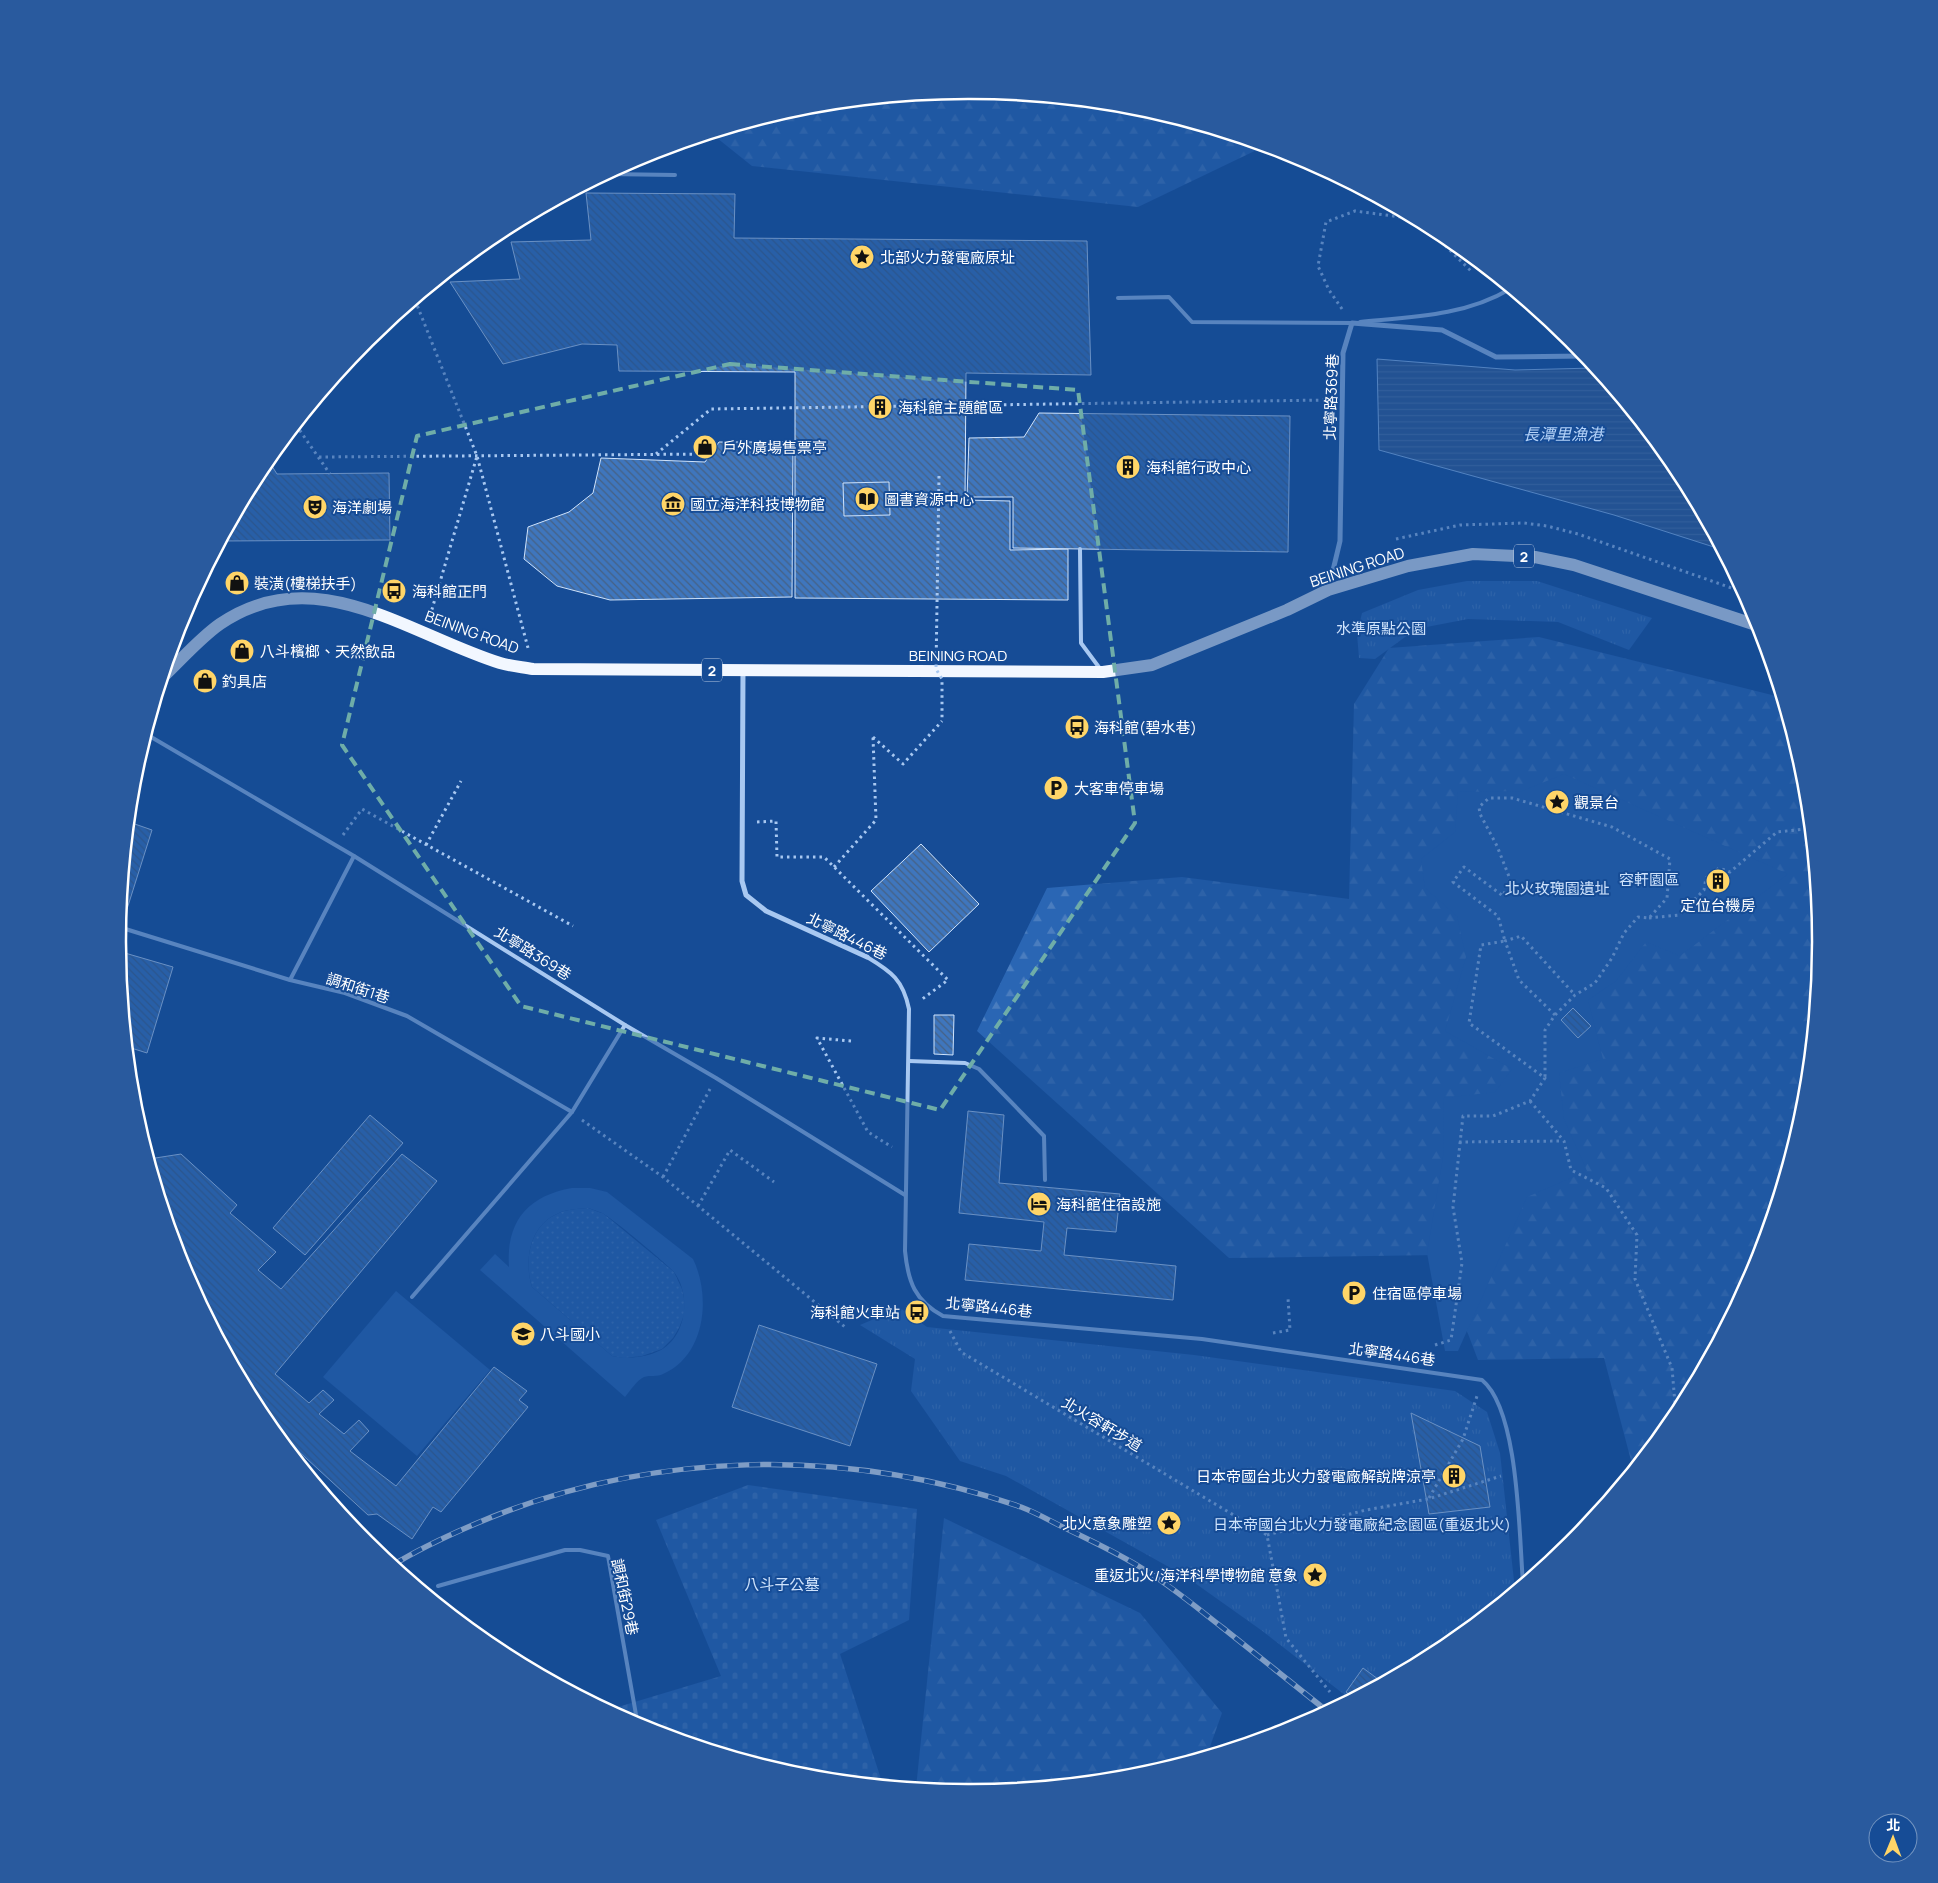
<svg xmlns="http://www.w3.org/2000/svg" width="1938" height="1883" font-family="Manrope,'Noto Sans TC',sans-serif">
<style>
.grass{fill:url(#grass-dots)}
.forest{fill:url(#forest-firs)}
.cemetery{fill:url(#cemetery-stones)}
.park{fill:url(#park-tufts)}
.garden{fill:#2a66b4;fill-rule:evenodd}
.water{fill:url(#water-rules);stroke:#9ac3f4}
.building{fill:url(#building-back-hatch);stroke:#cfe3fc}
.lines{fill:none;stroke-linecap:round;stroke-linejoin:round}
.path{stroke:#a8c8f1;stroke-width:3;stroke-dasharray:2.5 4;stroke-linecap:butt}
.service{stroke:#a8c8f1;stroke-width:4}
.minor{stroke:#a8c8f1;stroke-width:5}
.primary{stroke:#f2f7ff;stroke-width:12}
.rail-casing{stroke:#fff;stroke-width:5.5}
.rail{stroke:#164c96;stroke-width:4;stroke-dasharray:11;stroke-linecap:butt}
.path-bridge{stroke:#a8c8f1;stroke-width:3;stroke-dasharray:2.5 4;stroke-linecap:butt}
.marked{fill:none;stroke:#6fada8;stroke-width:4;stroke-dasharray:10 6;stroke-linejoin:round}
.labels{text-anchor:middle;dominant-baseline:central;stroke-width:4;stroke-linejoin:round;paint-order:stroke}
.shield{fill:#164c96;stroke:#b9c9e0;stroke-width:1}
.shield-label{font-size:14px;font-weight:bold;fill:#fff}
.poi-label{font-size:15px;fill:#fff;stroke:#164c96;text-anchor:start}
.street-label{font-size:15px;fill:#fff;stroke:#164c96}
.park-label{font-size:15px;fill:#cfe3fc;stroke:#164c96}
.water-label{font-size:16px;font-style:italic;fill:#b4d2f8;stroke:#164c96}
.rim{fill:none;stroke:#fff;stroke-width:2.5}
</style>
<defs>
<pattern id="grass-dots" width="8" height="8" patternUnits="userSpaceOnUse" patternTransform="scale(1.25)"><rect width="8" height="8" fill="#2a66b4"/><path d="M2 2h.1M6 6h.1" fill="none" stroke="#4a7dbf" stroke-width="1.8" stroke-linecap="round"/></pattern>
<pattern id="forest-firs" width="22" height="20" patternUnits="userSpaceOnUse" patternTransform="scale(1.25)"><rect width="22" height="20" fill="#2a66b4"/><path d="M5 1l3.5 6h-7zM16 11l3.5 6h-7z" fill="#4a7dbf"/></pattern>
<pattern id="cemetery-stones" width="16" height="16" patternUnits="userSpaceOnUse" patternTransform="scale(1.25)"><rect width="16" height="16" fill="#2a66b4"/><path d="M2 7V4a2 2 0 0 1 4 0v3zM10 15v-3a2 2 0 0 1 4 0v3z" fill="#4a7dbf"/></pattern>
<pattern id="park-tufts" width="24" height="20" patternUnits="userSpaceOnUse" patternTransform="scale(1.25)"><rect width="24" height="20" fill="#2a66b4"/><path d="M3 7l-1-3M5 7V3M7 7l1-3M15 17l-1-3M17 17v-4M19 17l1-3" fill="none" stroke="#4a7dbf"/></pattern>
<pattern id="water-rules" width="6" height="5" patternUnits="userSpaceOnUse" patternTransform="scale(1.25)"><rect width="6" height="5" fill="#335a90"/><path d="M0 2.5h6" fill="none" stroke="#5273a1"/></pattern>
<pattern id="building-back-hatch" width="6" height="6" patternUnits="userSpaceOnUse" patternTransform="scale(1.25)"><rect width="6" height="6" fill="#3f76bd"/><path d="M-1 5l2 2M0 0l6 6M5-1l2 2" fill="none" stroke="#466184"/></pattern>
</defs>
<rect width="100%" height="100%" fill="#164c96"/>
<!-- grass -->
<path class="grass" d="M 588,1208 L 604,1214 L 674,1272 L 682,1289 L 685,1303 L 684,1315 L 679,1328 L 673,1338 L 662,1349 L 642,1356 L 624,1358 L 612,1356 L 532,1287 C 524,1262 529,1226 557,1214 C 566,1209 577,1209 588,1208 Z"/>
<!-- forest -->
<g class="forest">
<path d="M 969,90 L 1135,106 L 1265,146 L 1138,207 L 752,166 L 712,134 L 803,106 Z"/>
<path d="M 1539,637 L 1780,697 L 1804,776 L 1820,942 L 1804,1108 L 1756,1268 L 1677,1415 L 1633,1468 L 1604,1358 L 1478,1360 L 1438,1255 L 1229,1258 L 977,1031 L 1047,888 L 1182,877 L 1349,899 L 1354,704 L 1389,648 Z"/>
<path d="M 944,1518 L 1140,1613 L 1222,1713 L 1207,1755 L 1135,1777 L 969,1793 L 916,1788 Z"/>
</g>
<!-- cemetery -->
<path class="cemetery" d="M 748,1485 L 917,1509 L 909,1620 L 840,1654 L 883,1785 L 803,1777 L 643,1728 L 557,1682 L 618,1707 L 721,1676 L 656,1520 Z"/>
<!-- park -->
<g class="park">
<path d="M 1467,581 L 1537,581 L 1652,618 L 1629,650 L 1558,622 L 1468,619 L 1416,629 L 1375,659 L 1359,658 L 1357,634 L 1362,613 L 1418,590 Z"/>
<path d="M 900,1308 L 927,1327 L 1194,1355 L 1455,1391 L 1487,1412 L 1500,1453 L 1515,1590 L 1442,1650 L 1350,1699 L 1261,1630 L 1185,1576 L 1006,1476 L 960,1461 L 911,1391 L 915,1359 L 860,1325 Z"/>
</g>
<!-- garden -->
<g class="garden">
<path d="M 1564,774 L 1788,874 L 1680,956 L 1646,942 L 1616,981 L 1588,1000 L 1603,1059 L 1559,1073 L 1564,1119 L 1587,1171 L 1527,1197 L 1458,1351 L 1445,1351 L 1427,1253 L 1443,1157 L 1444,1098 L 1495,1092 L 1512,1069 L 1445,1031 L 1466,957 L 1457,916 L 1425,888 L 1421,859 L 1455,832 L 1458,792 L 1522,791 Z"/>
<path d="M 572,1188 L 590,1188 L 607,1192 L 693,1259 C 711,1296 706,1355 663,1374 C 657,1377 650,1375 644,1377 C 637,1380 630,1391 625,1397 L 480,1270 L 495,1254 L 509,1267 C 506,1222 527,1196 572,1188 ZM 588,1208 C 593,1210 598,1211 602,1213 C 611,1217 667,1264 674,1272 C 691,1294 687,1335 661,1350 C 645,1358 629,1359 612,1356 L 532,1287 C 524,1262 529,1226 557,1214 C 566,1209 578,1209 588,1208 Z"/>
<path d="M 396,1291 L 490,1370 L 417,1456 L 323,1377 Z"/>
</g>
<!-- water -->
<path class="water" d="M 1377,359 L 1515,370 L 1594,368 L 1677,469 L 1720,549 L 1614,515 L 1379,450 Z"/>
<!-- building -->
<g class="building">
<path d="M 586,193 L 735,194 L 734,238 L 1087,241 L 1091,375 L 966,373 L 965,500 L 1010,501 L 1010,550 L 1068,549 L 1068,600 L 795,598 L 795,372 L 619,371 L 617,345 L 582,344 L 503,364 L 450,282 L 520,279 L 511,242 L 591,240 Z"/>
<path d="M 1039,413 L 1290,416 L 1288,552 L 1013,548 L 1013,497 L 967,497 L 969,438 L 1024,437 Z"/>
<path d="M 719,442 L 793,442 L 792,597 L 610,600 L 557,586 L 524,559 L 528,527 L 569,512 L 593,493 L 601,458 L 705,462 Z"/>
<path d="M 268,460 L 277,474 L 389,473 L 390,540 L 222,541 Z"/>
<path d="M 889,482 L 890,515 L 844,516 L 843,483 Z"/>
<path d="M 129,822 L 152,830 L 127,909 L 121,907 Z"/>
<path d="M 921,844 L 979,904 L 929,952 L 871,891 Z"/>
<path d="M 1718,871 L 1726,884 L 1718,890 L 1709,878 Z"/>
<path d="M 118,951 L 173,967 L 147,1053 L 128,1047 Z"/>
<path d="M 1573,1008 L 1591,1026 L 1578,1038 L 1561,1020 Z"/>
<path d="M 934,1015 L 954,1015 L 953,1055 L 934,1054 Z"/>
<path d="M 968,1111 L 1004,1115 L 999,1183 L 1120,1194 L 1116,1232 L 1067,1228 L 1064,1255 L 1176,1266 L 1173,1300 L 965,1280 L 969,1244 L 1041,1251 L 1044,1222 L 959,1213 Z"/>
<path d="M 370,1115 L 403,1143 L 305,1255 L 273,1228 Z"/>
<path d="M 181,1154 L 237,1205 L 230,1213 L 276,1252 L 258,1270 L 281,1289 L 402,1154 L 437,1181 L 275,1374 L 309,1403 L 323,1390 L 334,1400 L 319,1414 L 344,1434 L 359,1420 L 369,1431 L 350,1451 L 396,1486 L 494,1367 L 527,1391 L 519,1400 L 528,1407 L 441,1512 L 433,1507 L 412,1539 L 377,1514 L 368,1515 L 270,1425 L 261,1414 L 182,1267 L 149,1159 Z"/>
<path d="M 759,1325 L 877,1364 L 850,1446 L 732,1407 Z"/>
<path d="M 1411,1413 L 1480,1446 L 1490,1507 L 1429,1514 Z"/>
<path d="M 1363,1668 L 1382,1682 L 1353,1697 L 1346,1692 Z"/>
</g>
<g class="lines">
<!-- path -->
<g class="path">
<path d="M 1422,223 L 1472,272"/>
<path d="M 415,300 L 477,456 L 528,648"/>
<path d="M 1342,309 L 1329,290 L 1318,266 L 1326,222 L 1355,211 L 1416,219"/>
<path d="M 296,425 L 330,474"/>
<path d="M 656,454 L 711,409 L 1328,400"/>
<path d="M 319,457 L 711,454"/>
<path d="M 1396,539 L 1460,525 L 1524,523 L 1547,526 L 1578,534 L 1743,592"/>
<path d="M 430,616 L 477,456"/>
<path d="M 873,737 L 903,764 L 942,721"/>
<path d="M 757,822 L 776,821 L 777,857 L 824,857 L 948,980 L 921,1000"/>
<path d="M 343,835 L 362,809 L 573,926"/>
<path d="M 426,845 L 461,781"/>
<path d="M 834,867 L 876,820 L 873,737"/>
<path d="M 1649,918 L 1679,915 L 1704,890 L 1706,878 L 1719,868 L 1730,872 L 1777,832 L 1805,829 L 1809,823"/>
<path d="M 1555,1015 L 1519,980 L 1505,941 L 1521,936 L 1575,995"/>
<path d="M 851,1041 L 817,1038 L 868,1132 L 892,1147"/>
<path d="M 1530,1101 L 1564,1141 L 1571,1170 L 1606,1188 L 1637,1235 L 1635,1279 L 1672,1368 L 1676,1415"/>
<path d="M 582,1120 L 663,1177 L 845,1327"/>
<path d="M 1459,1142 L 1563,1141"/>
<path d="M 663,1177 L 710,1089"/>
<path d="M 698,1206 L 730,1150 L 774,1182"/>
<path d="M 950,1331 L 961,1352 L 1267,1535 L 1286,1638 L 1330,1692"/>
<path d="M 1273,1333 L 1290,1330 L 1288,1298"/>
<path d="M 1435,1345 L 1451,1340 L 1462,1263 L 1453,1207 L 1463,1116 L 1493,1116 L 1530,1101 L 1545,1078 L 1469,1023 L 1481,945 L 1505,941 L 1498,916 L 1453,882 L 1464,867 L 1503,896 L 1510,879 L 1497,846 L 1480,814 L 1479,807 L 1489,798 L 1512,798 L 1612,827 L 1670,859 L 1667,898 L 1649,918 L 1638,917 L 1624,933 L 1612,958 L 1595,983 L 1575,995 L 1555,1015 L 1545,1030 L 1545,1078"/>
<path d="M 1429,1498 L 1463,1439 L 1477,1396"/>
<path d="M 1267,1535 L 1366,1510 L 1428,1499 L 1501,1476"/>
</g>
<!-- service -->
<g class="service">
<path d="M 607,174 L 675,175"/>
<path d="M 1118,298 L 1169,297 L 1192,322 L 1353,323"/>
<path d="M 1360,322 C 1411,317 1465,316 1510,289"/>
<path d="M 1080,549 L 1081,643 L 1101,670"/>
<path d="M 146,734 L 354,856 L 625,1025 L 716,1078 L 905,1195"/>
<path d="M 119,927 L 290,980 L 345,993 L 407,1016 L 572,1112"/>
<path d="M 867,957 C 892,972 903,980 909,1009 L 905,1251 C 908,1282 915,1301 943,1316 L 1202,1339 L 1482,1380 C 1519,1410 1519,1535 1523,1583"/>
<path d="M 290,980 L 354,856"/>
<path d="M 909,1061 L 965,1063 L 979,1069 L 1044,1136 L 1045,1180"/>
<path d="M 412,1297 L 572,1112 L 625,1025"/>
<path d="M 438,1586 L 565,1550 L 580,1550 L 608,1556 L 638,1726"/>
<path d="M 1303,1721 L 1306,1722"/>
</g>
<!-- minor -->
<g class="minor">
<path d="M 1329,587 L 1340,541 L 1343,353 L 1352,323 L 1442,330 L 1496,357 L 1584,356"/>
<path d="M 743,670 L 742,881 L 746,895 L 766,911 L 867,957"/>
</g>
<!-- primary -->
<path class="primary" d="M 164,676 C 182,659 200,638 220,624 C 315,559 408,634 500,663 C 510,666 522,667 533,669 L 1103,672 L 1152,665 L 1287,610 L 1328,590 L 1408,566 L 1473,554 L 1535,557 L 1574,565 L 1759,626"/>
<defs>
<path id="rail" d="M 393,1565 C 419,1549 447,1536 475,1524 C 647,1450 845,1446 1021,1507 C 1037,1513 1052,1522 1067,1529 C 1092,1541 1117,1553 1140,1567 C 1170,1585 1196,1607 1223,1628 C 1258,1656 1292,1683 1327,1711"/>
</defs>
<!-- rail casing -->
<use href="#rail" class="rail-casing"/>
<!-- rail -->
<use href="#rail" class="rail"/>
<!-- path-bridge -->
<path class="path-bridge" d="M 939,476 L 936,669 L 942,679 L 942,721"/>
</g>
<!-- marked area -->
<path d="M0 0H1938V1883H0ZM 730,364 L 1078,390 L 1135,823 L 940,1110 L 521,1006 L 342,745 L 417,436 Z" fill="#164c96" fill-opacity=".55" fill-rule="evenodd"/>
<path class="marked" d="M 730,364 L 1078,390 L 1135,823 L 940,1110 L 521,1006 L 342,745 L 417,436 Z"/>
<!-- icons -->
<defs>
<symbol id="sight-disc" viewBox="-11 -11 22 22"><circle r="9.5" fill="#ffd568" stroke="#164c96"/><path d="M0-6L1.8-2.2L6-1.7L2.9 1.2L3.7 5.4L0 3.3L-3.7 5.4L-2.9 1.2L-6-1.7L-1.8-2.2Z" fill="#111"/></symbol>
<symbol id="building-disc" viewBox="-11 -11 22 22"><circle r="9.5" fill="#ffd568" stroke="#164c96"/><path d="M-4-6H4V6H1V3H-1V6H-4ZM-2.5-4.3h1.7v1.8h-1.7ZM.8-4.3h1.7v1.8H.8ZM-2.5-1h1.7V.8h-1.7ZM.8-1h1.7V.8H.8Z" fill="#111"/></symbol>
<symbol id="shop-disc" viewBox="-11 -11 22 22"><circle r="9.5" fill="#ffd568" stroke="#164c96"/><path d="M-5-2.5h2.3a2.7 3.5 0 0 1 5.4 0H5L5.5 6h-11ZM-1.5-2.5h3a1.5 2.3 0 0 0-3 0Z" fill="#111"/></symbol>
<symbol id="library-disc" viewBox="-11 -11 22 22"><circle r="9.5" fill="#ffd568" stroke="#164c96"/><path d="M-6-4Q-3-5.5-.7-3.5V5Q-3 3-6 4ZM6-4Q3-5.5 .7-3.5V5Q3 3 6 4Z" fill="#111"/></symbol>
<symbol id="museum-disc" viewBox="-11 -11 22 22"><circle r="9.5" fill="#ffd568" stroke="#164c96"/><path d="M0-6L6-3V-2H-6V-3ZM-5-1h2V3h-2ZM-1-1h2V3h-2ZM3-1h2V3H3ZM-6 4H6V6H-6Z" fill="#111"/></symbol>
<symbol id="theatre-disc" viewBox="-11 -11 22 22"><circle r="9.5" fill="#ffd568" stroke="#164c96"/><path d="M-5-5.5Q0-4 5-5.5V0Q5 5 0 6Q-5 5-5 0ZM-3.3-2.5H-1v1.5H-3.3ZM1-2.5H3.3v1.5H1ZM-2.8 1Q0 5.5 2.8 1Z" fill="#111"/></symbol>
<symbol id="bus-disc" viewBox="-11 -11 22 22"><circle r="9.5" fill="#ffd568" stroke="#164c96"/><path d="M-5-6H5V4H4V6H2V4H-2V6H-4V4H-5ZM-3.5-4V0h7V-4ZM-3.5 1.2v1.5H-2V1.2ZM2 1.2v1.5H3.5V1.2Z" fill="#111"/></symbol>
<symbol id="parking-disc" viewBox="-11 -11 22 22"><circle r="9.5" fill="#ffd568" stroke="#164c96"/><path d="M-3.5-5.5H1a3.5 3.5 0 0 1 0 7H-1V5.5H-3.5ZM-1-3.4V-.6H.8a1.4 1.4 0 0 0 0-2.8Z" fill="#111"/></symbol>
<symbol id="hotel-disc" viewBox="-11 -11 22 22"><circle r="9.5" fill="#ffd568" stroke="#164c96"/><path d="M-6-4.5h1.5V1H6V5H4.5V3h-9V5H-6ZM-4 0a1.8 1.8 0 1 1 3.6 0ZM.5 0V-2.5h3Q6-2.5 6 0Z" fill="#111"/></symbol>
<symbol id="school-disc" viewBox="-11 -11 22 22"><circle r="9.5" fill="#ffd568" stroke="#164c96"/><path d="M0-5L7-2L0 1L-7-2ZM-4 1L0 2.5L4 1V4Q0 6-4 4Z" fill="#111"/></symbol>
</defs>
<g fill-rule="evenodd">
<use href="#sight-disc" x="848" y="243" width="28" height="28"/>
<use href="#building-disc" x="866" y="393" width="28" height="28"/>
<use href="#shop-disc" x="691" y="433" width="28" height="28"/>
<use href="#building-disc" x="1114" y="453" width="28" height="28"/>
<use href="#library-disc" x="853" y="485" width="28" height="28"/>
<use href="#museum-disc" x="659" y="490" width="28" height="28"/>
<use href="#theatre-disc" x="301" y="493" width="28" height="28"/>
<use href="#shop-disc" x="223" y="569" width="28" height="28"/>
<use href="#bus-disc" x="380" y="577" width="28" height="28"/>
<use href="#shop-disc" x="228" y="637" width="28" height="28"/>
<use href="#shop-disc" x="191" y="667" width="28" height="28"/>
<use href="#bus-disc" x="1063" y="713" width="28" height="28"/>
<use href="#parking-disc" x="1042" y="774" width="28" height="28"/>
<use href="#sight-disc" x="1543" y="788" width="28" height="28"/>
<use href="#building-disc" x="1704" y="867" width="28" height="28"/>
<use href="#hotel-disc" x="1025" y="1190" width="28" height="28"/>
<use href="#parking-disc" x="1340" y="1279" width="28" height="28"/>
<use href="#bus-disc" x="903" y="1298" width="28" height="28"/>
<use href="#school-disc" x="509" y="1320" width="28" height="28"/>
<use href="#building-disc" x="1440" y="1462" width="28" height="28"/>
<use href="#sight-disc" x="1155" y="1509" width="28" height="28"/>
<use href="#sight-disc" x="1301" y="1561" width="28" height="28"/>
</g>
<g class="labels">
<!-- shield labels -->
<g class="shield">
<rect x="1514" y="544.5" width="20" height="23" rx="4"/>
<rect x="702" y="658.5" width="20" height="23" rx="4"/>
</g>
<g class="shield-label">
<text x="1524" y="556">2</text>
<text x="712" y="670">2</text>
</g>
<!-- poi labels -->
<g class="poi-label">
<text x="880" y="257">北部火力發電廠原址</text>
<text x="898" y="407">海科館主題館區</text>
<text x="722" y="447">戶外廣場售票亭</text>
<text x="1146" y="467">海科館行政中心</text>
<text x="884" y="499">圖書資源中心</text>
<text x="690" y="504">國立海洋科技博物館</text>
<text x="332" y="507">海洋劇場</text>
<text x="254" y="583">裝潢(樓梯扶手)</text>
<text x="412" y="591">海科館正門</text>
<text x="260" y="651">八斗檳榔、天然飲品</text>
<text x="222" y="681">釣具店</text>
<text x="1094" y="727">海科館(碧水巷)</text>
<text x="1074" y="788">大客車停車場</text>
<text x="1574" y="802">觀景台</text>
<text x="1718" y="905" text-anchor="middle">定位台機房</text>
<text x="1056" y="1204">海科館住宿設施</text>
<text x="1372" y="1293">住宿區停車場</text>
<text x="900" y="1312" text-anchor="end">海科館火車站</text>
<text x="540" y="1334">八斗國小</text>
<text x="1436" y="1476" text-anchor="end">日本帝國台北火力發電廠解說牌涼亭</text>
<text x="1152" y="1523" text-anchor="end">北火意象雕塑</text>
<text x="1298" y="1575" text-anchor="end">重返北火/海洋科學博物館 意象</text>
</g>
<!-- street labels -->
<g class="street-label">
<text transform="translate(1331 397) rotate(-88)">北寧路369巷</text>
<text transform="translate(1357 567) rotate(-18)">BEINING ROAD</text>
<text transform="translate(472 632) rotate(20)">BEINING ROAD</text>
<text x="958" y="655">BEINING ROAD</text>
<text transform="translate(847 936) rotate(26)">北寧路446巷</text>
<text transform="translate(533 953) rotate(32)">北寧路369巷</text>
<text transform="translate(358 988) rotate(18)">調和街1巷</text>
<text transform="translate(989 1307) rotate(6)">北寧路446巷</text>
<text transform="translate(1392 1354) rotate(8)">北寧路446巷</text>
<text transform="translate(1102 1424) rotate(31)">北火容軒步道</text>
<text transform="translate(625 1597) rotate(78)">調和街29巷</text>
</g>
<!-- park labels -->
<g class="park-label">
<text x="1381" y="628">水準原點公園</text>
<text x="1649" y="879">容軒園區</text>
<text x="1557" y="888">北火玫瑰園遺址</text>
<text x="1362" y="1524">日本帝國台北火力發電廠紀念園區(重返北火)</text>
<text x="782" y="1584">八斗子公墓</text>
</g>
<!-- water labels -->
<g class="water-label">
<text x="1563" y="434">長潭里漁港</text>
</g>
</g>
<!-- crop -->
<path d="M0 0H1938V1883H0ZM968 99H970A842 842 0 0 1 1812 941V942A842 842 0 0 1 970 1784H968A842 842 0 0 1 126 942V941A842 842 0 0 1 968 99Z" fill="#295a9e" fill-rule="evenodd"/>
<path class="rim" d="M968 99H970A842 842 0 0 1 1812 941V942A842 842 0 0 1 970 1784H968A842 842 0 0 1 126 942V941A842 842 0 0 1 968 99Z"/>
<!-- north arrow -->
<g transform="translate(1893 1838) rotate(1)"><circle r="24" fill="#164c96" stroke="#7394c0"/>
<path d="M0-4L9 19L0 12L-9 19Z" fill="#ffd568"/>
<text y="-8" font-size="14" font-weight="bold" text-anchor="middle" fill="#ffffff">北</text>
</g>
</svg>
